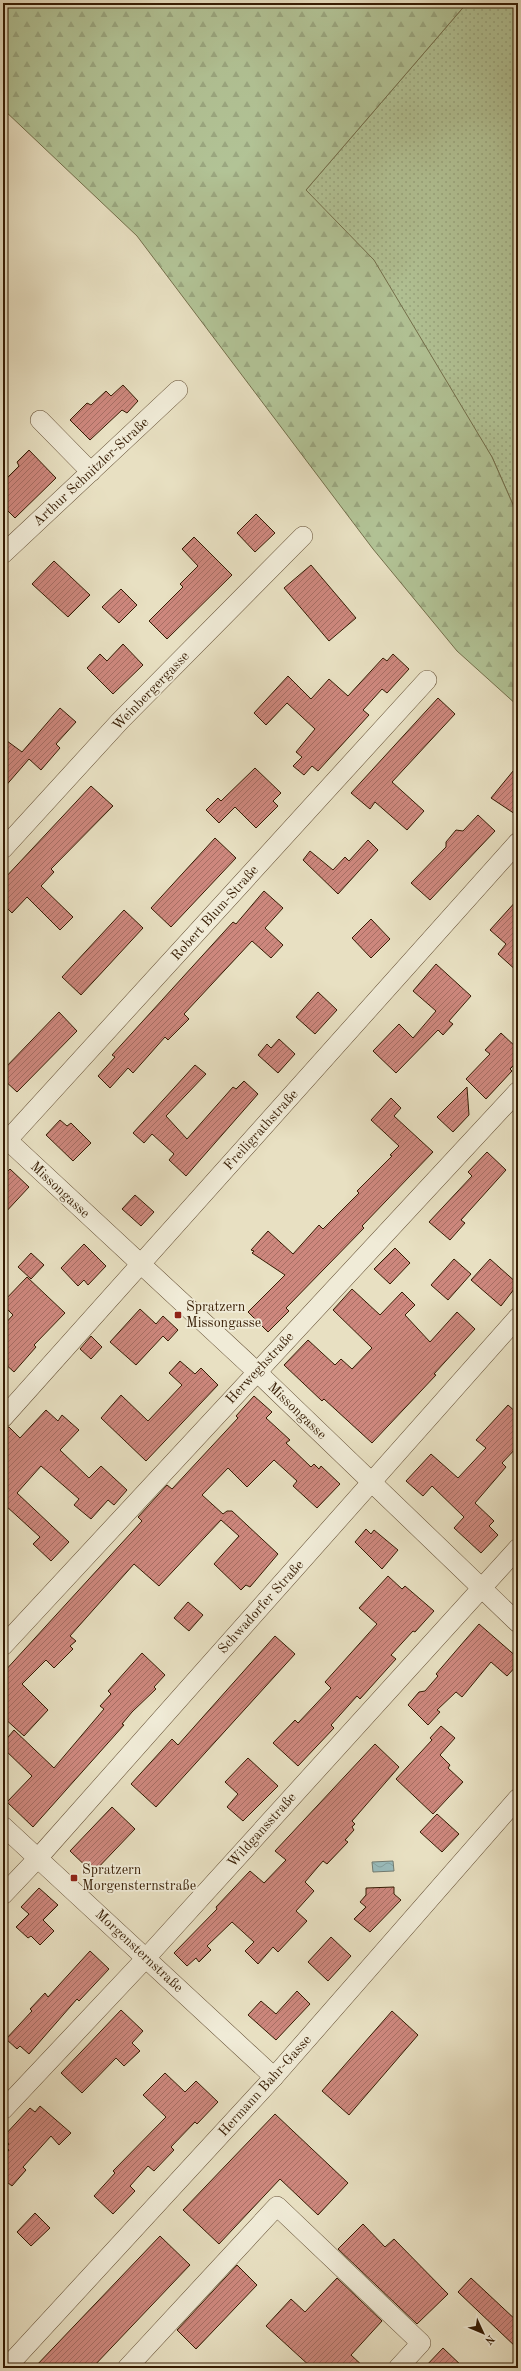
<svg xmlns="http://www.w3.org/2000/svg" width="521" height="2371" font-family="'Old Standard TT',serif">
<style>
.grass{fill:url(#grass-dots);stroke:#74704c}
.forest{fill:url(#forest-firs);stroke:#74704c}
.water{fill:url(#water-waves);stroke:#717b71}
.building{fill:url(#building-hatch);stroke:#361c03}
.lines{fill:none;stroke-linecap:round;stroke-linejoin:round}
.minor-casing{stroke:#624d33;stroke-width:20}
.minor{stroke:#f0ebd7;stroke-width:19}
.poi-dot{fill:#8f2418;stroke:#f0ebd7;stroke-width:1.5}
.labels{text-anchor:middle;dominant-baseline:central;stroke-width:3.5;stroke-linejoin:round;paint-order:stroke}
.street-label{font-size:14px;fill:#361c03;stroke:#f0ebd7}
.poi-label{font-size:14px;fill:#361c03;stroke:#f0ebd7;text-anchor:start}
</style>
<defs>
<pattern id="grass-dots" width="8" height="8" patternUnits="userSpaceOnUse"><rect width="8" height="8" fill="#b2c396"/><path d="M2 2h.1M6 6h.1" fill="none" stroke="#9aa780" stroke-width="1.8" stroke-linecap="round"/></pattern>
<pattern id="forest-firs" width="22" height="20" patternUnits="userSpaceOnUse"><rect width="22" height="20" fill="#b2c396"/><path d="M5 1l3.5 6h-7zM16 11l3.5 6h-7z" fill="#9aa780"/></pattern>
<pattern id="water-waves" width="16" height="10" patternUnits="userSpaceOnUse"><rect width="16" height="10" fill="#9bb"/><path d="M0 5q4-4 8 0t8 0" fill="none" stroke="#84a09f"/></pattern>
<pattern id="building-hatch" width="6" height="6" patternUnits="userSpaceOnUse"><rect width="6" height="6" fill="#cd877d"/><path d="M-1 1l2-2M0 6l6-6M5 7l2-2" fill="none" stroke="#a76e64"/></pattern>
</defs>
<rect width="100%" height="100%" fill="#e8e0c2"/>
<filter id="stains"><feTurbulence type="fractalNoise" baseFrequency=".005" numOctaves="4"/><feColorMatrix values="0 0 0 0 .2 0 0 0 0 .09 0 0 0 0 .02 0 0 0 .5 -.17"/></filter>
<radialGradient id="worn" r=".72"><stop offset=".6" stop-color="#630" stop-opacity="0"/><stop offset="1" stop-color="#630" stop-opacity=".3"/></radialGradient>
<!-- grass -->
<path class="grass" d="M 467,3 L 518,3 L 518,516 L 492,457 L 306,190 Z"/>
<!-- forest -->
<path class="forest" d="M 3,3 L 467,3 L 306,190 L 374,260 L 492,457 L 518,516 L 518,706 L 457,651 L 373,549 L 137,236 L 3,109 Z"/>
<!-- water -->
<path class="water" d="M 393,1861 L 394,1871 L 373,1872 L 372,1862 Z"/>
<!-- building -->
<g class="building">
<path d="M 123,385 L 138,401 L 127,413 L 122,410 L 90,440 L 70,420 L 87,403 L 91,405 L 106,391 L 111,396 Z"/>
<path d="M 29,450 L 56,478 L 15,518 L 3,506 L 3,482 L 19,466 L 17,462 Z"/>
<path d="M 256,514 L 275,533 L 255,552 L 237,533 Z"/>
<path d="M 194,537 L 232,575 L 167,639 L 149,621 L 183,587 L 180,584 L 198,566 L 182,549 Z"/>
<path d="M 54,561 L 90,595 L 68,617 L 32,584 Z"/>
<path d="M 311,565 L 356,618 L 329,641 L 284,588 Z"/>
<path d="M 121,589 L 137,605 L 119,623 L 102,607 Z"/>
<path d="M 123,644 L 143,665 L 113,694 L 87,668 L 100,654 L 107,661 Z"/>
<path d="M 393,654 L 409,669 L 387,693 L 382,689 L 363,710 L 369,715 L 318,771 L 312,766 L 304,775 L 293,766 L 302,757 L 296,752 L 315,729 L 287,703 L 266,725 L 254,713 L 288,676 L 311,699 L 329,679 L 348,696 L 383,658 L 387,661 Z"/>
<path d="M 438,698 L 455,714 L 392,782 L 424,811 L 407,830 L 375,802 L 370,809 L 351,793 Z"/>
<path d="M 60,708 L 76,722 L 56,744 L 60,748 L 41,770 L 29,759 L 3,789 L 3,738 L 22,752 Z"/>
<path d="M 518,765 L 518,816 L 491,798 Z"/>
<path d="M 255,768 L 281,793 L 273,801 L 278,806 L 256,828 L 235,807 L 219,823 L 206,810 L 218,798 L 221,801 Z"/>
<path d="M 91,786 L 113,806 L 51,869 L 54,872 L 41,886 L 73,917 L 60,930 L 27,897 L 12,913 L 3,904 L 3,880 Z"/>
<path d="M 478,815 L 495,831 L 430,900 L 411,883 L 446,847 L 446,842 L 456,830 L 463,831 Z"/>
<path d="M 215,838 L 236,858 L 171,927 L 151,908 Z"/>
<path d="M 368,840 L 378,850 L 338,894 L 303,860 L 310,851 L 333,870 L 345,857 L 349,861 Z"/>
<path d="M 264,891 L 283,908 L 265,928 L 283,945 L 271,958 L 252,941 L 184,1014 L 189,1019 L 168,1040 L 165,1037 L 133,1073 L 128,1068 L 110,1088 L 98,1076 L 115,1057 L 112,1055 L 233,922 L 236,924 Z"/>
<path d="M 518,899 L 518,972 L 498,954 L 506,944 L 490,930 Z"/>
<path d="M 124,910 L 143,928 L 81,995 L 62,977 Z"/>
<path d="M 371,919 L 390,939 L 371,958 L 352,938 Z"/>
<path d="M 436,964 L 471,996 L 449,1021 L 453,1024 L 443,1035 L 438,1030 L 396,1073 L 373,1051 L 399,1024 L 413,1038 L 436,1011 L 413,991 Z"/>
<path d="M 318,992 L 337,1010 L 315,1034 L 296,1017 Z"/>
<path d="M 59,1012 L 77,1031 L 17,1092 L 3,1079 L 3,1070 Z"/>
<path d="M 501,1033 L 518,1049 L 518,1061 L 510,1069 L 512,1071 L 486,1099 L 466,1079 L 490,1054 L 485,1050 Z"/>
<path d="M 279,1039 L 295,1054 L 278,1073 L 258,1055 L 267,1044 L 271,1048 Z"/>
<path d="M 195,1065 L 206,1074 L 166,1116 L 187,1139 L 233,1087 L 236,1089 L 244,1081 L 258,1094 L 186,1176 L 169,1160 L 174,1154 L 152,1134 L 144,1143 L 133,1133 Z"/>
<path d="M 467,1087 L 469,1115 L 453,1132 L 437,1117 Z"/>
<path d="M 391,1098 L 401,1108 L 394,1116 L 433,1152 L 362,1226 L 364,1228 L 286,1308 L 289,1311 L 268,1332 L 248,1312 L 285,1275 L 252,1253 L 254,1251 L 251,1250 L 268,1231 L 293,1254 L 319,1225 L 323,1229 L 359,1193 L 357,1191 L 392,1156 L 390,1155 L 399,1146 L 371,1120 Z"/>
<path d="M 60,1120 L 67,1126 L 71,1123 L 91,1143 L 73,1161 L 46,1135 Z"/>
<path d="M 487,1152 L 506,1170 L 461,1220 L 465,1223 L 450,1240 L 429,1222 L 472,1176 L 468,1172 Z"/>
<path d="M 10,1169 L 29,1187 L 3,1215 L 3,1176 Z"/>
<path d="M 135,1195 L 154,1212 L 141,1226 L 122,1209 Z"/>
<path d="M 84,1244 L 106,1266 L 88,1285 L 84,1280 L 78,1286 L 61,1268 Z"/>
<path d="M 395,1248 L 410,1263 L 390,1284 L 374,1269 Z"/>
<path d="M 31,1253 L 44,1265 L 31,1279 L 18,1267 Z"/>
<path d="M 454,1259 L 471,1274 L 448,1300 L 431,1285 Z"/>
<path d="M 490,1259 L 518,1284 L 501,1306 L 471,1280 Z"/>
<path d="M 27,1277 L 65,1313 L 34,1345 L 36,1347 L 14,1372 L 3,1362 L 3,1326 L 13,1315 L 3,1305 L 3,1302 Z"/>
<path d="M 352,1289 L 380,1315 L 402,1292 L 415,1305 L 405,1315 L 430,1342 L 457,1312 L 475,1329 L 434,1374 L 436,1375 L 372,1443 L 324,1399 L 322,1401 L 284,1365 L 308,1340 L 335,1365 L 341,1359 L 352,1369 L 372,1348 L 333,1310 Z"/>
<path d="M 140,1309 L 156,1324 L 163,1316 L 178,1330 L 168,1341 L 163,1336 L 136,1365 L 110,1342 Z"/>
<path d="M 91,1336 L 102,1347 L 91,1359 L 80,1349 Z"/>
<path d="M 180,1361 L 195,1374 L 201,1368 L 218,1385 L 146,1461 L 101,1418 L 121,1395 L 148,1421 L 182,1385 L 169,1373 Z"/>
<path d="M 254,1396 L 272,1412 L 266,1418 L 290,1440 L 286,1443 L 311,1467 L 314,1464 L 319,1469 L 321,1466 L 340,1484 L 317,1508 L 293,1486 L 297,1481 L 274,1460 L 247,1487 L 228,1468 L 202,1495 L 223,1514 L 227,1511 L 232,1511 L 278,1554 L 250,1587 L 246,1585 L 241,1590 L 214,1564 L 239,1536 L 221,1520 L 159,1586 L 134,1564 L 70,1636 L 76,1641 L 70,1646 L 73,1649 L 54,1668 L 46,1660 L 22,1684 L 48,1710 L 24,1736 L 3,1717 L 3,1673 L 142,1521 L 138,1517 L 167,1485 L 172,1489 L 238,1418 L 236,1416 Z"/>
<path d="M 508,1405 L 518,1414 L 518,1446 L 502,1463 L 506,1467 L 475,1503 L 494,1521 L 489,1526 L 498,1535 L 481,1553 L 454,1528 L 464,1517 L 432,1486 L 423,1496 L 406,1481 L 431,1454 L 458,1478 L 486,1448 L 476,1440 Z"/>
<path d="M 46,1410 L 58,1421 L 62,1415 L 79,1430 L 60,1450 L 89,1478 L 101,1466 L 127,1490 L 114,1505 L 108,1500 L 91,1519 L 74,1505 L 79,1499 L 41,1466 L 17,1493 L 69,1542 L 51,1561 L 33,1544 L 40,1537 L 6,1506 L 3,1510 L 3,1429 L 9,1427 L 20,1438 Z"/>
<path d="M 366,1529 L 371,1534 L 374,1530 L 398,1550 L 382,1569 L 355,1542 Z"/>
<path d="M 388,1576 L 402,1589 L 405,1586 L 434,1611 L 415,1632 L 413,1631 L 391,1655 L 396,1659 L 360,1699 L 357,1696 L 331,1725 L 334,1728 L 298,1766 L 273,1743 L 295,1720 L 298,1723 L 331,1688 L 325,1682 L 377,1624 L 359,1608 Z"/>
<path d="M 188,1602 L 203,1615 L 189,1631 L 174,1618 Z"/>
<path d="M 479,1624 L 518,1658 L 518,1664 L 507,1676 L 491,1662 L 462,1697 L 456,1692 L 437,1710 L 440,1712 L 428,1725 L 408,1705 L 419,1692 L 425,1691 L 438,1676 L 436,1674 Z"/>
<path d="M 275,1636 L 295,1654 L 156,1807 L 131,1784 L 172,1739 L 178,1745 Z"/>
<path d="M 142,1653 L 165,1675 L 154,1687 L 156,1689 L 132,1712 L 122,1724 L 124,1725 L 33,1827 L 7,1802 L 32,1776 L 3,1748 L 3,1743 L 14,1730 L 54,1768 L 104,1709 L 100,1706 L 111,1694 L 108,1691 Z"/>
<path d="M 441,1726 L 455,1738 L 440,1755 L 450,1765 L 448,1768 L 463,1782 L 433,1814 L 396,1779 L 432,1740 L 430,1738 Z"/>
<path d="M 375,1744 L 399,1767 L 352,1821 L 355,1824 L 352,1827 L 354,1830 L 345,1840 L 348,1842 L 327,1864 L 323,1861 L 305,1882 L 314,1891 L 296,1911 L 307,1921 L 278,1952 L 273,1947 L 258,1964 L 245,1951 L 254,1942 L 232,1922 L 207,1946 L 211,1950 L 199,1962 L 196,1958 L 187,1966 L 174,1953 L 217,1909 L 216,1907 L 250,1871 L 264,1883 L 286,1860 L 275,1851 Z"/>
<path d="M 248,1758 L 278,1786 L 243,1821 L 227,1807 L 238,1794 L 225,1782 Z"/>
<path d="M 112,1807 L 135,1829 L 93,1873 L 70,1851 Z"/>
<path d="M 437,1814 L 459,1834 L 442,1852 L 420,1832 Z"/>
<path d="M 394,1887 L 394,1894 L 401,1900 L 370,1932 L 354,1919 L 366,1907 L 360,1902 L 366,1895 L 366,1888 Z"/>
<path d="M 39,1888 L 58,1905 L 43,1920 L 54,1931 L 40,1945 L 31,1936 L 28,1938 L 16,1927 L 29,1914 L 21,1907 Z"/>
<path d="M 331,1937 L 351,1956 L 328,1981 L 308,1962 Z"/>
<path d="M 90,1951 L 109,1969 L 79,2001 L 77,1999 L 29,2054 L 20,2046 L 17,2049 L 6,2039 L 32,2011 L 30,2009 L 45,1993 L 48,1997 Z"/>
<path d="M 297,1991 L 310,2004 L 276,2040 L 248,2015 L 261,2001 L 276,2014 Z"/>
<path d="M 121,2010 L 143,2031 L 132,2043 L 140,2051 L 124,2066 L 116,2058 L 82,2093 L 61,2073 Z"/>
<path d="M 392,2011 L 418,2035 L 349,2115 L 322,2091 Z"/>
<path d="M 165,2073 L 185,2092 L 196,2081 L 218,2102 L 197,2124 L 195,2122 L 171,2147 L 174,2150 L 154,2171 L 148,2166 L 130,2186 L 135,2191 L 113,2214 L 94,2196 L 115,2173 L 113,2171 L 166,2117 L 143,2095 Z"/>
<path d="M 40,2106 L 71,2133 L 59,2145 L 51,2136 L 23,2167 L 26,2170 L 12,2186 L 3,2179 L 3,2156 L 9,2150 L 6,2147 L 9,2144 L 3,2137 L 30,2108 L 35,2112 Z"/>
<path d="M 275,2114 L 348,2183 L 318,2215 L 280,2179 L 219,2244 L 183,2210 Z"/>
<path d="M 35,2213 L 50,2228 L 31,2246 L 17,2232 Z"/>
<path d="M 363,2224 L 385,2247 L 394,2239 L 448,2294 L 417,2324 L 338,2249 Z"/>
<path d="M 160,2236 L 190,2265 L 92,2368 L 34,2368 Z"/>
<path d="M 237,2265 L 257,2285 L 196,2349 L 177,2330 Z"/>
<path d="M 337,2278 L 382,2321 L 351,2355 L 365,2368 L 312,2368 L 266,2326 L 291,2299 L 305,2312 Z"/>
<path d="M 471,2278 L 518,2322 L 518,2349 L 458,2292 Z"/>
<path d="M 443,2348 L 464,2368 L 424,2368 Z"/>
</g>
<g class="lines">
<defs>
<g id="minor">
<path d="M 40,420 L 91,472"/>
<path d="M 3,554 L 178,390"/>
<path d="M 3,849 L 120,721 L 303,536"/>
<path d="M 3,1136 L 256,1371 L 518,1623"/>
<path d="M 3,1145 L 427,680"/>
<path d="M 3,1418 L 518,842"/>
<path d="M 3,1646 L 518,1091"/>
<path d="M 3,1826 L 274,2077"/>
<path d="M 3,1895 L 38,1858 L 518,1317"/>
<path d="M 3,2110 L 146,1958 L 518,1548"/>
<path d="M 6,2368 L 274,2077 L 518,1798"/>
<path d="M 127,2368 L 277,2206 L 421,2343 L 398,2368"/>
</g>
</defs>
<!-- minor casing -->
<use href="#minor" class="minor-casing"/>
<!-- minor -->
<use href="#minor" class="minor"/>
</g>
<!-- markers -->
<g class="poi-dot">
<rect x="174" y="1311" width="8" height="8" rx="2"/>
<rect x="70" y="1874" width="8" height="8" rx="2"/>
</g>
<g class="labels">
<!-- street labels -->
<g class="street-label">
<text transform="translate(91 472) rotate(-43)">Arthur Schnitzler-Straße</text>
<text transform="translate(151 691) rotate(-46)">Weinbergergasse</text>
<text transform="translate(215 913) rotate(-48)">Robert Blum-Straße</text>
<text transform="translate(261 1130) rotate(-48)">Freiligrathstraße</text>
<text transform="translate(60 1190) rotate(43)">Missongasse</text>
<text transform="translate(260 1368) rotate(-47)">Herweghstraße</text>
<text transform="translate(297 1411) rotate(44)">Missongasse</text>
<text transform="translate(261 1607) rotate(-48)">Schwadorfer Straße</text>
<text transform="translate(262 1830) rotate(-48)">Wildgansstraße</text>
<text transform="translate(139 1951) rotate(43)">Morgensternstraße</text>
<text transform="translate(265 2086) rotate(-48)">Hermann Bahr-Gasse</text>
</g>
<!-- poi labels -->
<g class="poi-label">
<text x="186" y="1307">Spratzern<tspan x="186" dy="16">Missongasse</tspan></text>
<text x="82" y="1870">Spratzern<tspan x="82" dy="16">Morgensternstraße</tspan></text>
</g>
</g>
<!-- margin -->
<rect width="521" height="2371" fill="none" stroke="#e8e0c2" stroke-width="16"/>
<rect x="4" y="4" width="513" height="2363" fill="none" stroke="#361c03" stroke-width="2"/>
<rect x="8" y="8" width="505" height="2355" fill="none" stroke="#361c03"/>
<!-- north arrow -->
<g transform="translate(483 2333) rotate(134)" stroke="#f0ebd7" stroke-width="3" paint-order="stroke">
<path d="M0-3L7 15L0 10L-7 15Z" fill="#361c03"/>
<text y="-6" font-size="11" font-weight="bold" text-anchor="middle" fill="#361c03">N</text>
</g>
<rect width="100%" height="100%" filter="url(#stains)"/>
<rect width="100%" height="100%" fill="url(#worn)"/>
</svg>
